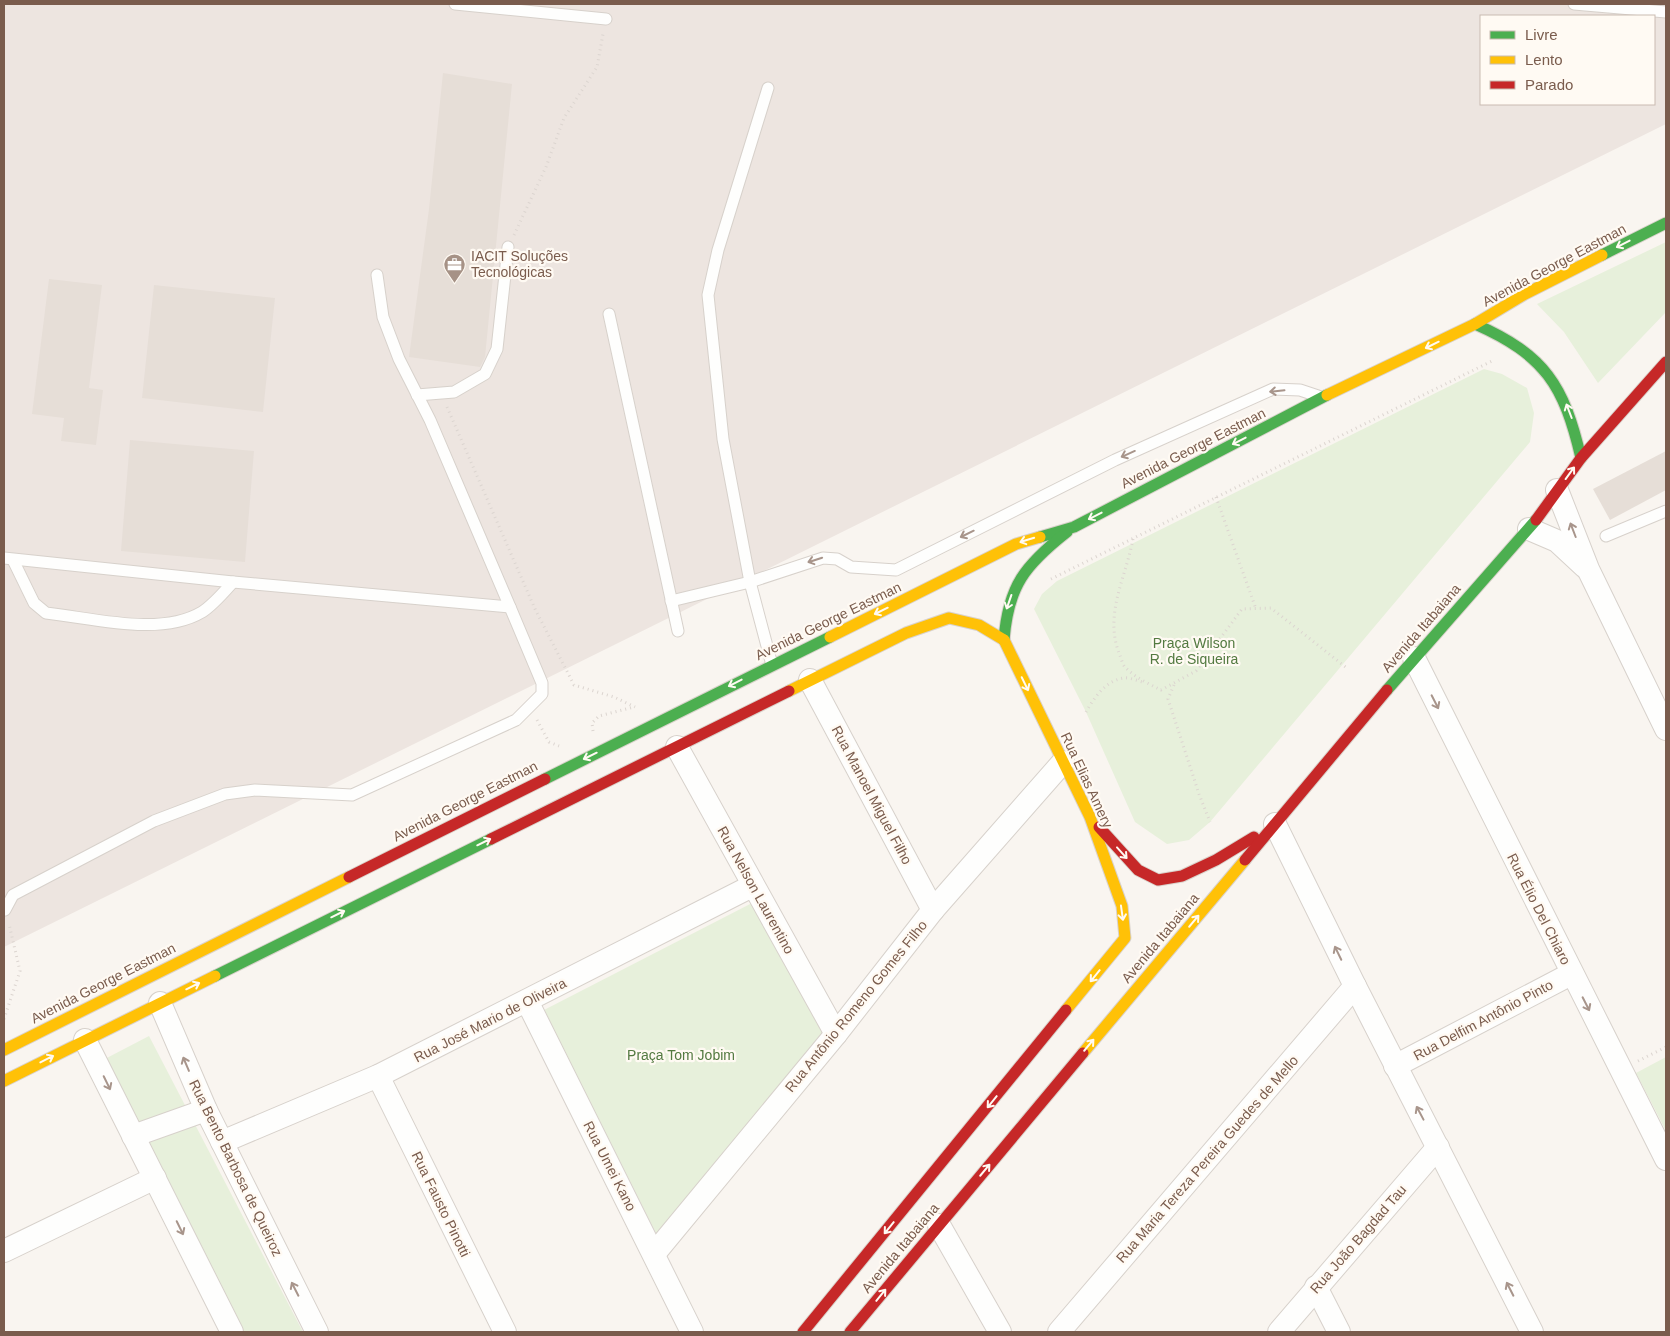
<svg xmlns="http://www.w3.org/2000/svg" width="1670" height="1336" font-family="Helvetica,sans-serif">
<style>
.industrial{fill:#ede5e0;fill-rule:evenodd}
.green{fill:#e7f0db}
.building{fill:#e6ded7}
.lines{fill:none;stroke-linecap:round;stroke-linejoin:round}
.lane-casing{stroke:#d7d1cb;stroke-width:13}
.street-casing{stroke:#d7d1cb;stroke-width:24}
.fast-casing{stroke:#d9d2cb;stroke-width:13}
.slow-casing{stroke:#d9d2cb;stroke-width:13}
.jam-casing{stroke:#d9d2cb;stroke-width:13}
.path{stroke:#dcd5d0;stroke-width:3;stroke-dasharray:1 4;stroke-linecap:butt}
.lane{stroke:#fefefd;stroke-width:11}
.street{stroke:#fefefd;stroke-width:22}
.fast{stroke:#4caf50;stroke-width:11}
.slow{stroke:#ffc107;stroke-width:11}
.jam{stroke:#c62828;stroke-width:11}
.oneway{stroke:#fffaf3}
.oneway2{stroke:#a8958b}
.labels{text-anchor:middle;dominant-baseline:central;stroke-width:4.5;stroke-linejoin:round;paint-order:stroke}
.poi-label{font-size:14px;fill:#7a5c4d;stroke:#fffaf3;text-anchor:start}
.street-label{font-size:14px;fill:#7a5c4d;stroke:#fffaf3}
.park-label{font-size:14px;fill:#537a41;stroke:#fffaf3}
</style>
<rect width="100%" height="100%" fill="#f9f5f0"/>
<!-- industrial -->
<path class="industrial" d="M 4,4 L 1666,4 L 1666,124 L 4,947 ZM 1481,16 L 1654,16 L 1654,104 L 1481,104 Z"/>
<!-- green -->
<g class="green">
<path d="M 1666,242 L 1666,312 L 1598,383 L 1564,332 L 1537,304 Z"/>
<path d="M 1484,369 L 1502,374 L 1527,388 L 1534,413 L 1530,442 L 1210,822 L 1189,840 L 1167,844 L 1135,822 L 1086,712 L 1034,609 L 1042,594 L 1057,581 Z"/>
<path d="M 754,902 L 828,1040 L 660,1241 L 544,1010 Z"/>
<path d="M 149,1036 L 303,1332 L 238,1332 L 101,1061 Z"/>
<path d="M 1666,1057 L 1666,1131 L 1636,1073 Z"/>
</g>
<!-- building -->
<g class="building">
<path d="M 443,73 L 512,84 L 485,357 L 480,367 L 409,357 L 429,209 Z"/>
<path d="M 49,279 L 102,285 L 89,388 L 103,390 L 96,445 L 61,441 L 64,418 L 32,414 Z"/>
<path d="M 154,285 L 275,298 L 263,412 L 142,398 Z"/>
<path d="M 130,440 L 254,451 L 245,562 L 121,551 Z"/>
<path d="M 1666,451 L 1666,490 L 1610,520 L 1593,489 Z"/>
</g>
<g class="lines">
<defs>
<g id="lane">
<path d="M 455,4 L 606,19"/>
<path d="M 1574,4 L 1666,12"/>
<path d="M 768,88 L 718,250 L 708,295 L 723,439 L 750,582 L 772,665"/>
<path d="M 609,314 L 678,631"/>
<path d="M 417,395 L 454,392 L 485,374 L 497,349 L 508,247"/>
<path d="M 1606,536 L 1666,511"/>
<path d="M 4,558 L 233,582 L 510,607 L 430,420 L 399,359 L 383,317 L 377,275"/>
<path d="M 13,560 L 34,603 L 46,613 C 93,618 160,637 202,612 C 213,605 224,592 233,582"/>
<path d="M 671,601 L 750,582 L 823,558 L 837,559 L 851,567 L 896,570 L 1115,460 L 1273,389 L 1300,390 L 1318,396"/>
<path d="M 5,910 L 13,895 L 154,821 L 225,794 L 255,790 L 352,795 L 516,720 L 542,694 L 542,683 L 510,607"/>
</g>
<g id="street">
<path d="M 1557,490 L 1588,569 L 1666,729"/>
<path d="M 1529,529 L 1557,541 L 1585,567"/>
<path d="M 1414,658 L 1666,1159"/>
<path d="M 810,680 L 933,910"/>
<path d="M 677,747 L 836,1034"/>
<path d="M 1275,824 L 1355,986 L 1532,1332"/>
<path d="M 527,1001 L 692,1332"/>
<path d="M 160,1003 L 206,1110 L 317,1332"/>
<path d="M 85,1040 L 232,1332"/>
<path d="M 1395,1066 L 1571,974"/>
<path d="M 378,1076 L 505,1332"/>
<path d="M 133,1136 L 206,1110"/>
<path d="M 222,1142 L 378,1076 L 752,886"/>
<path d="M 939,1225 L 1000,1332"/>
<path d="M 4,1251 L 155,1178"/>
<path d="M 654,1254 L 836,1034 L 933,910 L 1063,762"/>
<path d="M 1316,1287 L 1339,1332"/>
<path d="M 1059,1332 L 1355,986"/>
<path d="M 1279,1332 L 1438,1147"/>
</g>
<g id="fast">
<path d="M 1602,255 L 1666,223"/>
<path d="M 1475,324 C 1545,355 1564,385 1581,458"/>
<path d="M 1040,537 L 1074,527 L 1327,395"/>
<path d="M 1004,640 C 1008,586 1025,565 1067,532"/>
<path d="M 1387,690 L 1536,520"/>
<path d="M 545,779 L 830,637"/>
<path d="M 215,976 L 491,839"/>
</g>
<g id="slow">
<path d="M 1327,395 L 1475,324 L 1525,294 L 1602,255"/>
<path d="M 830,637 L 1016,544 L 1040,537"/>
<path d="M 1004,640 L 1090,817 L 1122,906 L 1125,938 L 1066,1010"/>
<path d="M 789,691 L 906,633 L 949,618 L 979,625 L 1004,640"/>
<path d="M 4,1050 L 349,877"/>
<path d="M 1083,1053 L 1245,860"/>
<path d="M 4,1081 L 215,976"/>
</g>
<g id="jam">
<path d="M 1536,520 L 1581,458 L 1666,362"/>
<path d="M 1099,827 L 1138,870 L 1158,880 L 1182,876 L 1216,860 L 1254,837"/>
<path d="M 491,839 L 789,691"/>
<path d="M 1245,860 L 1387,690"/>
<path d="M 349,877 L 545,779"/>
<path d="M 803,1332 L 1066,1010"/>
<path d="M 850,1332 L 1083,1053"/>
</g>
</defs>
<!-- lane casing -->
<use href="#lane" class="lane-casing"/>
<!-- street casing -->
<use href="#street" class="street-casing"/>
<!-- fast casing -->
<use href="#fast" class="fast-casing"/>
<!-- slow casing -->
<use href="#slow" class="slow-casing"/>
<!-- jam casing -->
<use href="#jam" class="jam-casing"/>
<!-- path -->
<g class="path">
<path d="M 514,235 L 546,167 L 564,118 L 597,67 L 603,34"/>
<path d="M 447,407 L 535,609 L 574,685 L 614,697 L 635,707"/>
<path d="M 1216,497 L 1256,609"/>
<path d="M 1133,539 C 1126,577 1104,614 1119,653 C 1121,657 1122,664 1125,667 C 1134,677 1149,684 1161,690 L 1196,671 L 1242,609 L 1271,608 L 1348,669"/>
<path d="M 1051,579 L 1494,360"/>
<path d="M 1174,685 L 1168,699 L 1199,794 L 1210,822"/>
<path d="M 1086,712 C 1094,698 1106,680 1124,678 C 1129,677 1138,681 1143,682"/>
<path d="M 537,720 L 549,742 L 559,746"/>
<path d="M 593,731 L 592,723 L 599,716 L 634,707"/>
<path d="M 4,1019 L 20,971 L 9,924"/>
<path d="M 1638,1061 L 1666,1047"/>
</g>
<!-- lane -->
<use href="#lane" class="lane"/>
<!-- street -->
<use href="#street" class="street"/>
<!-- fast -->
<use href="#fast" class="fast"/>
<!-- slow -->
<use href="#slow" class="slow"/>
<!-- jam -->
<use href="#jam" class="jam"/>
</g>
<!-- one-way arrows -->
<defs><path id="oneway-shaft" d="M-6 0H5M1.5-3L5.5 0L1.5 3" fill="none" stroke-width="1.6" stroke-linecap="round" stroke-linejoin="round" transform="scale(1.25)"/></defs>
<g class="oneway">
<use href="#oneway-shaft" transform="translate(1623 244) rotate(153)"/>
<use href="#oneway-shaft" transform="translate(1432 345) rotate(154)"/>
<use href="#oneway-shaft" transform="translate(1569 411) rotate(-111)"/>
<use href="#oneway-shaft" transform="translate(1239 441) rotate(153)"/>
<use href="#oneway-shaft" transform="translate(1570 473) rotate(-54)"/>
<use href="#oneway-shaft" transform="translate(1095 516) rotate(153)"/>
<use href="#oneway-shaft" transform="translate(1027 540) rotate(163)"/>
<use href="#oneway-shaft" transform="translate(1009 602) rotate(109)"/>
<use href="#oneway-shaft" transform="translate(881 611) rotate(154)"/>
<use href="#oneway-shaft" transform="translate(735 683) rotate(153)"/>
<use href="#oneway-shaft" transform="translate(1025 684) rotate(64)"/>
<use href="#oneway-shaft" transform="translate(590 756) rotate(154)"/>
<use href="#oneway-shaft" transform="translate(484 842) rotate(-26)"/>
<use href="#oneway-shaft" transform="translate(1122 853) rotate(48)"/>
<use href="#oneway-shaft" transform="translate(1122 913) rotate(82)"/>
<use href="#oneway-shaft" transform="translate(338 914) rotate(-26)"/>
<use href="#oneway-shaft" transform="translate(1194 921) rotate(-50)"/>
<use href="#oneway-shaft" transform="translate(1095 976) rotate(129)"/>
<use href="#oneway-shaft" transform="translate(193 986) rotate(-26)"/>
<use href="#oneway-shaft" transform="translate(1089 1045) rotate(-50)"/>
<use href="#oneway-shaft" transform="translate(47 1059) rotate(-27)"/>
<use href="#oneway-shaft" transform="translate(992 1102) rotate(129)"/>
<use href="#oneway-shaft" transform="translate(985 1170) rotate(-50)"/>
<use href="#oneway-shaft" transform="translate(889 1228) rotate(129)"/>
<use href="#oneway-shaft" transform="translate(881 1295) rotate(-51)"/>
</g>
<g class="oneway2">
<use href="#oneway-shaft" transform="translate(1277 391) rotate(174)"/>
<use href="#oneway-shaft" transform="translate(1128 454) rotate(156)"/>
<use href="#oneway-shaft" transform="translate(1573 530) rotate(-111)"/>
<use href="#oneway-shaft" transform="translate(967 534) rotate(154)"/>
<use href="#oneway-shaft" transform="translate(815 560) rotate(162)"/>
<use href="#oneway-shaft" transform="translate(1435 702) rotate(63)"/>
<use href="#oneway-shaft" transform="translate(1338 953) rotate(-116)"/>
<use href="#oneway-shaft" transform="translate(1586 1004) rotate(63)"/>
<use href="#oneway-shaft" transform="translate(186 1064) rotate(-113)"/>
<use href="#oneway-shaft" transform="translate(107 1083) rotate(64)"/>
<use href="#oneway-shaft" transform="translate(1420 1113) rotate(-118)"/>
<use href="#oneway-shaft" transform="translate(180 1228) rotate(64)"/>
<use href="#oneway-shaft" transform="translate(295 1289) rotate(-117)"/>
<use href="#oneway-shaft" transform="translate(1510 1289) rotate(-117)"/>
</g>
<!-- icons -->
<defs>
<symbol id="office-pin" viewBox="-11 -11 22 30"><path d="M0 17L-7.5 6A9.5 9.5 0 1 1 7.5 6Z" fill="#a69286" stroke="#fffaf3"/><path d="M-6-3h4V-5.5h4V-3h4V5H-6ZM-1-4.5V-3h2v-1.5ZM-6 0V1H6V0Z" fill="#fff"/></symbol>
</defs>
<g fill-rule="evenodd">
<use href="#office-pin" x="442" y="252" width="25" height="34"/>
</g>
<g class="labels">
<!-- poi labels -->
<g class="poi-label">
<text x="471" y="256">IACIT Soluções<tspan x="471" dy="16">Tecnológicas</tspan></text>
</g>
<!-- street labels -->
<g class="street-label">
<text transform="translate(1554 265) rotate(-28)">Avenida George Eastman</text>
<text transform="translate(1193 448) rotate(-27)">Avenida George Eastman</text>
<text transform="translate(828 621) rotate(-26)">Avenida George Eastman</text>
<text transform="translate(1421 628) rotate(-49)">Avenida Itabaiana</text>
<text transform="translate(1087 780) rotate(65)">Rua Elias Amery</text>
<text transform="translate(872 795) rotate(62)">Rua Manoel Miguel Filho</text>
<text transform="translate(465 801) rotate(-27)">Avenida George Eastman</text>
<text transform="translate(756 890) rotate(61)">Rua Nelson Laurentino</text>
<text transform="translate(1539 909) rotate(63)">Rua Élio Del Chiaro</text>
<text transform="translate(1160 938) rotate(-50)">Avenida Itabaiana</text>
<text transform="translate(103 983) rotate(-27)">Avenida George Eastman</text>
<text transform="translate(856 1006) rotate(-51)">Rua Antônio Romeno Gomes Filho</text>
<text transform="translate(490 1020) rotate(-27)">Rua José Mario de Oliveira</text>
<text transform="translate(1483 1020) rotate(-28)">Rua Delfim Antônio Pinto</text>
<text transform="translate(1207 1159) rotate(-49)">Rua Maria Tereza Pereira Guedes de Mello</text>
<text transform="translate(610 1166) rotate(63)">Rua Umei Kano</text>
<text transform="translate(236 1168) rotate(64)">Rua Bento Barbosa de Queiroz</text>
<text transform="translate(441 1204) rotate(64)">Rua Fausto Pinotti</text>
<text transform="translate(1358 1239) rotate(-49)">Rua João Bagdad Tau</text>
<text transform="translate(900 1248) rotate(-50)">Avenida Itabaiana</text>
</g>
<!-- park labels -->
<g class="park-label">
<text x="1194" y="643">Praça Wilson<tspan x="1194" dy="16">R. de Siqueira</tspan></text>
<text x="681" y="1055">Praça Tom Jobim</text>
</g>
</g>
<!-- border -->
<rect width="1670" height="1336" fill="none" stroke="#7a5c4d" stroke-width="10"/>
<!-- legend -->
<rect x="1480" y="15" width="175" height="90" fill="#fffaf3" stroke="#cabbb1"/>
<rect x="1490" y="31" width="25" height="8" fill="#4caf50" stroke="#cabbb1"/>
<text x="1525" y="40" font-size="15" fill="#7a5c4d">Livre</text>
<rect x="1490" y="56" width="25" height="8" fill="#ffc107" stroke="#cabbb1"/>
<text x="1525" y="65" font-size="15" fill="#7a5c4d">Lento</text>
<rect x="1490" y="81" width="25" height="8" fill="#c62828" stroke="#cabbb1"/>
<text x="1525" y="90" font-size="15" fill="#7a5c4d">Parado</text>
</svg>
